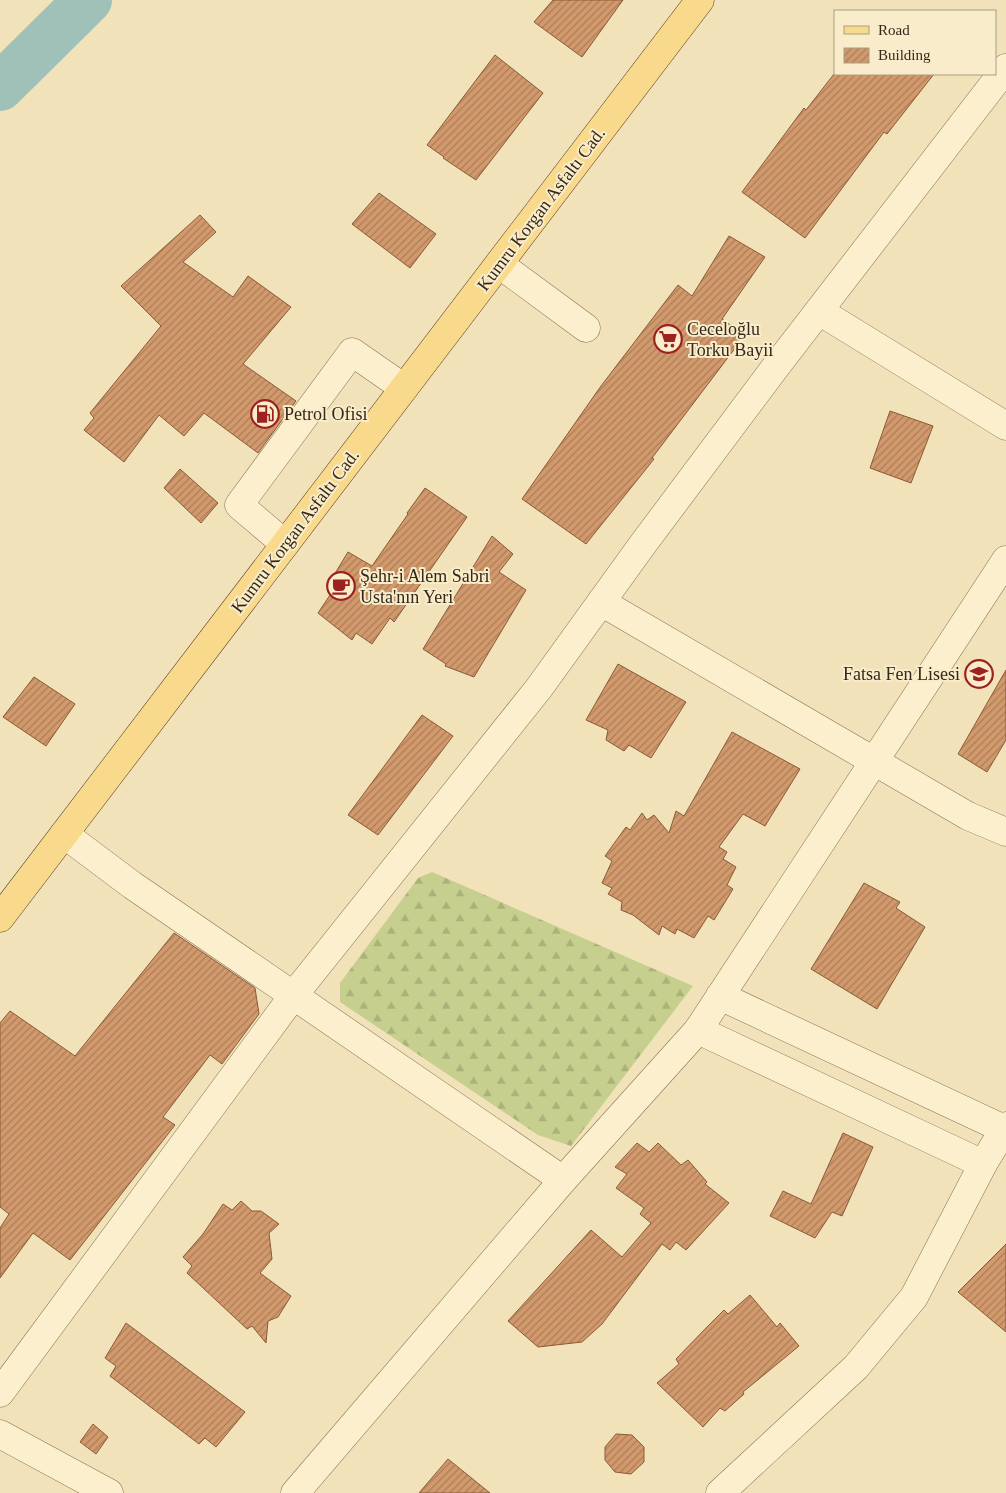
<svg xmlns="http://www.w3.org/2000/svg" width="1006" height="1493" font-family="Georgia,serif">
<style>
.forest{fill:url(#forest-firs)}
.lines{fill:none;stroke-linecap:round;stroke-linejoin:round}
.river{stroke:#9fc1b8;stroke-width:48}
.building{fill:url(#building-hatch);stroke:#895a37}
.minor-casing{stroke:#897153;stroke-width:29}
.major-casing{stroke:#553e28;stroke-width:29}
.minor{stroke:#fcefcd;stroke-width:28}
.major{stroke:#f9da8d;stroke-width:28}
.labels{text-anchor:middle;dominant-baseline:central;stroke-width:4;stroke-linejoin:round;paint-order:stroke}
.street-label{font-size:18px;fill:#362819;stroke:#f8ecca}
.poi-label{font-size:18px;fill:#362819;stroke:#f8ecca;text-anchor:start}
</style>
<defs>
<pattern id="forest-firs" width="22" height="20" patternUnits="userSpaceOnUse" patternTransform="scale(1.25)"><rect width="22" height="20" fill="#c6cf8d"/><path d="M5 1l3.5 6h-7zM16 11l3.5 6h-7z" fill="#abb279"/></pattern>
<pattern id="building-hatch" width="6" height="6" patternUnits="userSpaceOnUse" patternTransform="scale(1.25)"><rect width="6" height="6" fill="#d2996c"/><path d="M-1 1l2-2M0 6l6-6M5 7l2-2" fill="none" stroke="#ab7d58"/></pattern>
</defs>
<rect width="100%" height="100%" fill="#f1e2ba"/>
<!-- forest -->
<path class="forest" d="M 432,872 L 693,986 L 571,1146 L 538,1135 L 340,1002 L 340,983 L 418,878 Z"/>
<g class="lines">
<!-- river -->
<path class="river" d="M 0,87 L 88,0"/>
</g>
<!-- building -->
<g class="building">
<path d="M 553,0 L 623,0 L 582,57 L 534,22 Z"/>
<path d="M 495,55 L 543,93 L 476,180 L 443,158 L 444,157 L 427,145 Z"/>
<path d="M 834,74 L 934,74 L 887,134 L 884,132 L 805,238 L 742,192 L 804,108 L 806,110 Z"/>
<path d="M 379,193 L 436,234 L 410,268 L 352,224 Z"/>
<path d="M 200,215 L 216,232 L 183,262 L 233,297 L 248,276 L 291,307 L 243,364 L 296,401 L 258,453 L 204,413 L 184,436 L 159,415 L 124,462 L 84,430 L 94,418 L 90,413 L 161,326 L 121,286 Z"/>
<path d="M 729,236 L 765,257 L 722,319 L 745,335 L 652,458 L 654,459 L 586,544 L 522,499 L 601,386 L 678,285 L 692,296 Z"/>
<path d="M 890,411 L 933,426 L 911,483 L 870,468 Z"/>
<path d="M 180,469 L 218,503 L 201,523 L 164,488 Z"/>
<path d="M 425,488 L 467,517 L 394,622 L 390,618 L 372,644 L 356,633 L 352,640 L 318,613 L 338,583 L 331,580 L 348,552 L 372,566 L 408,514 L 407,513 Z"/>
<path d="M 492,536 L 513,554 L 499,572 L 526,590 L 474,677 L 445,666 L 446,664 L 423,649 Z"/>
<path d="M 618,664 L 686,702 L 651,758 L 629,745 L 624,751 L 606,740 L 608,730 L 586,720 Z"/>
<path d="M 1006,670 L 1006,740 L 987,772 L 958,754 Z"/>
<path d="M 34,677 L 75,704 L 46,746 L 3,717 Z"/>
<path d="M 422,715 L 453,736 L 378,835 L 348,815 Z"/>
<path d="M 732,732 L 800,769 L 765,826 L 743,814 L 719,847 L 727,852 L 723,859 L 736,867 L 727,885 L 733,889 L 714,920 L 708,916 L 694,938 L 677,929 L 675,934 L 662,926 L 659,935 L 633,915 L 621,910 L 622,902 L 608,894 L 612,888 L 602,883 L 612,861 L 605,856 L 626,827 L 630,830 L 642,813 L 647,820 L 654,815 L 669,833 L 676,811 L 684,816 Z"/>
<path d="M 864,883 L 900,902 L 896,908 L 925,927 L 877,1009 L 811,969 Z"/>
<path d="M 174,933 L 255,988 L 259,1014 L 222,1064 L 210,1055 L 163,1117 L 175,1125 L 70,1260 L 33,1233 L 0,1278 L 0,1228 L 9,1214 L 0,1207 L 0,1023 L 10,1011 L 75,1056 Z"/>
<path d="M 843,1133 L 873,1147 L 842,1216 L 832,1212 L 815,1238 L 770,1216 L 783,1191 L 811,1204 Z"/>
<path d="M 637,1143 L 649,1152 L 658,1143 L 681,1165 L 688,1160 L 707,1182 L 705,1184 L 729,1203 L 686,1250 L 676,1242 L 670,1250 L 662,1244 L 602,1324 L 582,1342 L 538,1347 L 508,1321 L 591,1230 L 622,1257 L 651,1223 L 640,1214 L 644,1208 L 616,1188 L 627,1174 L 615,1167 Z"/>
<path d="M 241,1201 L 252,1211 L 261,1211 L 279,1224 L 269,1233 L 272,1259 L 260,1273 L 291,1296 L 278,1317 L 268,1321 L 266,1343 L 252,1326 L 247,1329 L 187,1273 L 192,1266 L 183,1257 L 203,1234 L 223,1204 L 232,1210 Z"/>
<path d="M 1006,1244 L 1006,1332 L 958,1292 Z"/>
<path d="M 750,1295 L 777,1327 L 780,1323 L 799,1346 L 743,1392 L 744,1394 L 725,1411 L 720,1408 L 703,1427 L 657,1383 L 679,1364 L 676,1359 L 707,1327 L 724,1310 L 728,1314 Z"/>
<path d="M 126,1323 L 245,1412 L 216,1447 L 205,1438 L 199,1444 L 110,1376 L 116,1366 L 105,1358 Z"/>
<path d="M 93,1424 L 108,1437 L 96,1454 L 80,1442 Z"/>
<path d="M 616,1434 L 632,1435 L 644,1447 L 644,1462 L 631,1474 L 615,1472 L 605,1460 L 605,1447 Z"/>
<path d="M 448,1459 L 490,1493 L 419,1493 Z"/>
</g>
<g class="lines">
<defs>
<g id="minor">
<path d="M 499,264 L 586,328"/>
<path d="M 819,311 L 1006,426"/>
<path d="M 285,544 L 239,505 L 352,352 L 404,388"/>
<path d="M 601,602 L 968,816 L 1006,832"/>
<path d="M 64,834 L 132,885 L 563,1180"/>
<path d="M 720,996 L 1004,1129"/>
<path d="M 698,1030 L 983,1164"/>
<path d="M 0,1393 L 293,996 L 539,688 L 643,544 L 774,369 L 1006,68"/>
<path d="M 0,1434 L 109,1493"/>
<path d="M 295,1493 L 563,1180 L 698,1030 L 1006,560"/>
<path d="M 720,1493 L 856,1367 L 914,1297 L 983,1164 L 1006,1126"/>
</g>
<path id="major" d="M 0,918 L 700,0"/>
</defs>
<!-- minor casing -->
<use href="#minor" class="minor-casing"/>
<!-- major casing -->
<use href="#major" class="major-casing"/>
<!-- minor -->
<use href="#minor" class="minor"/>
<!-- major -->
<use href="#major" class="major"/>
</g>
<!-- icons -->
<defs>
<symbol id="supermarket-ring" viewBox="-11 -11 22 22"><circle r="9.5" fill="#f8ecca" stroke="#9c211f" stroke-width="1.5"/><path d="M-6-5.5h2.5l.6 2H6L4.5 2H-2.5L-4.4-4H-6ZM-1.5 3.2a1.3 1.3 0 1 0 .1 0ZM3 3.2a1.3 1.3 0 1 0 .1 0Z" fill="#9c211f"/></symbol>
<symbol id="fuel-ring" viewBox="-11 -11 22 22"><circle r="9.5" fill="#f8ecca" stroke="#9c211f" stroke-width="1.5"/><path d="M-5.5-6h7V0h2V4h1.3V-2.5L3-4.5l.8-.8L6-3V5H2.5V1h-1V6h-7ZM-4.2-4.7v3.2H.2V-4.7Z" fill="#9c211f"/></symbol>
<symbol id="cafe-ring" viewBox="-11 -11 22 22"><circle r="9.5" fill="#f8ecca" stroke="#9c211f" stroke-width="1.5"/><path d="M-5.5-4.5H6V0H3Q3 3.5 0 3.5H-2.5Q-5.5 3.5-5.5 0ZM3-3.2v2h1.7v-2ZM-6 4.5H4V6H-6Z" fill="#9c211f"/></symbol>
<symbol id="school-ring" viewBox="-11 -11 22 22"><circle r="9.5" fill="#f8ecca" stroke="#9c211f" stroke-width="1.5"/><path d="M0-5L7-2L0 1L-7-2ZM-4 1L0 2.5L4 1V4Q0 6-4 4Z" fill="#9c211f"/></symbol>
</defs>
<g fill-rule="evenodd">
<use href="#supermarket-ring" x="652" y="323" width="32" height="32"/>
<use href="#fuel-ring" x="249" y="398" width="32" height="32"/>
<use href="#cafe-ring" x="325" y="570" width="32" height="32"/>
<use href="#school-ring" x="963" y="658" width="32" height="32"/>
</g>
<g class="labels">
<!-- street labels -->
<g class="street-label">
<text transform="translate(541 209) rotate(-53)">Kumru Korgan Asfaltı Cad.</text>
<text transform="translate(295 531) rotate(-53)">Kumru Korgan Asfaltı Cad.</text>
</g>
<!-- poi labels -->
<g class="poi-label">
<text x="687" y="329">Ceceloğlu<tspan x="687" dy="21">Torku Bayii</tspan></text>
<text x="284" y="414">Petrol Ofisi</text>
<text x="360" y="576">Şehr-i Alem Sabri<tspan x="360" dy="21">Usta'nın Yeri</tspan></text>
<text x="960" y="674" text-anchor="end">Fatsa Fen Lisesi</text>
</g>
</g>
<!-- legend -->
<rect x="834" y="10" width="162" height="65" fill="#f8ecca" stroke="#aa9e83"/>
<rect x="844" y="26" width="25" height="8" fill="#f9da8d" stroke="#aa9e83"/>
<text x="878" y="35" font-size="15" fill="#362819">Road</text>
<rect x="844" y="48" width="25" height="15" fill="url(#building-hatch)" stroke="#aa9e83"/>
<text x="878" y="60" font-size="15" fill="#362819">Building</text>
</svg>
